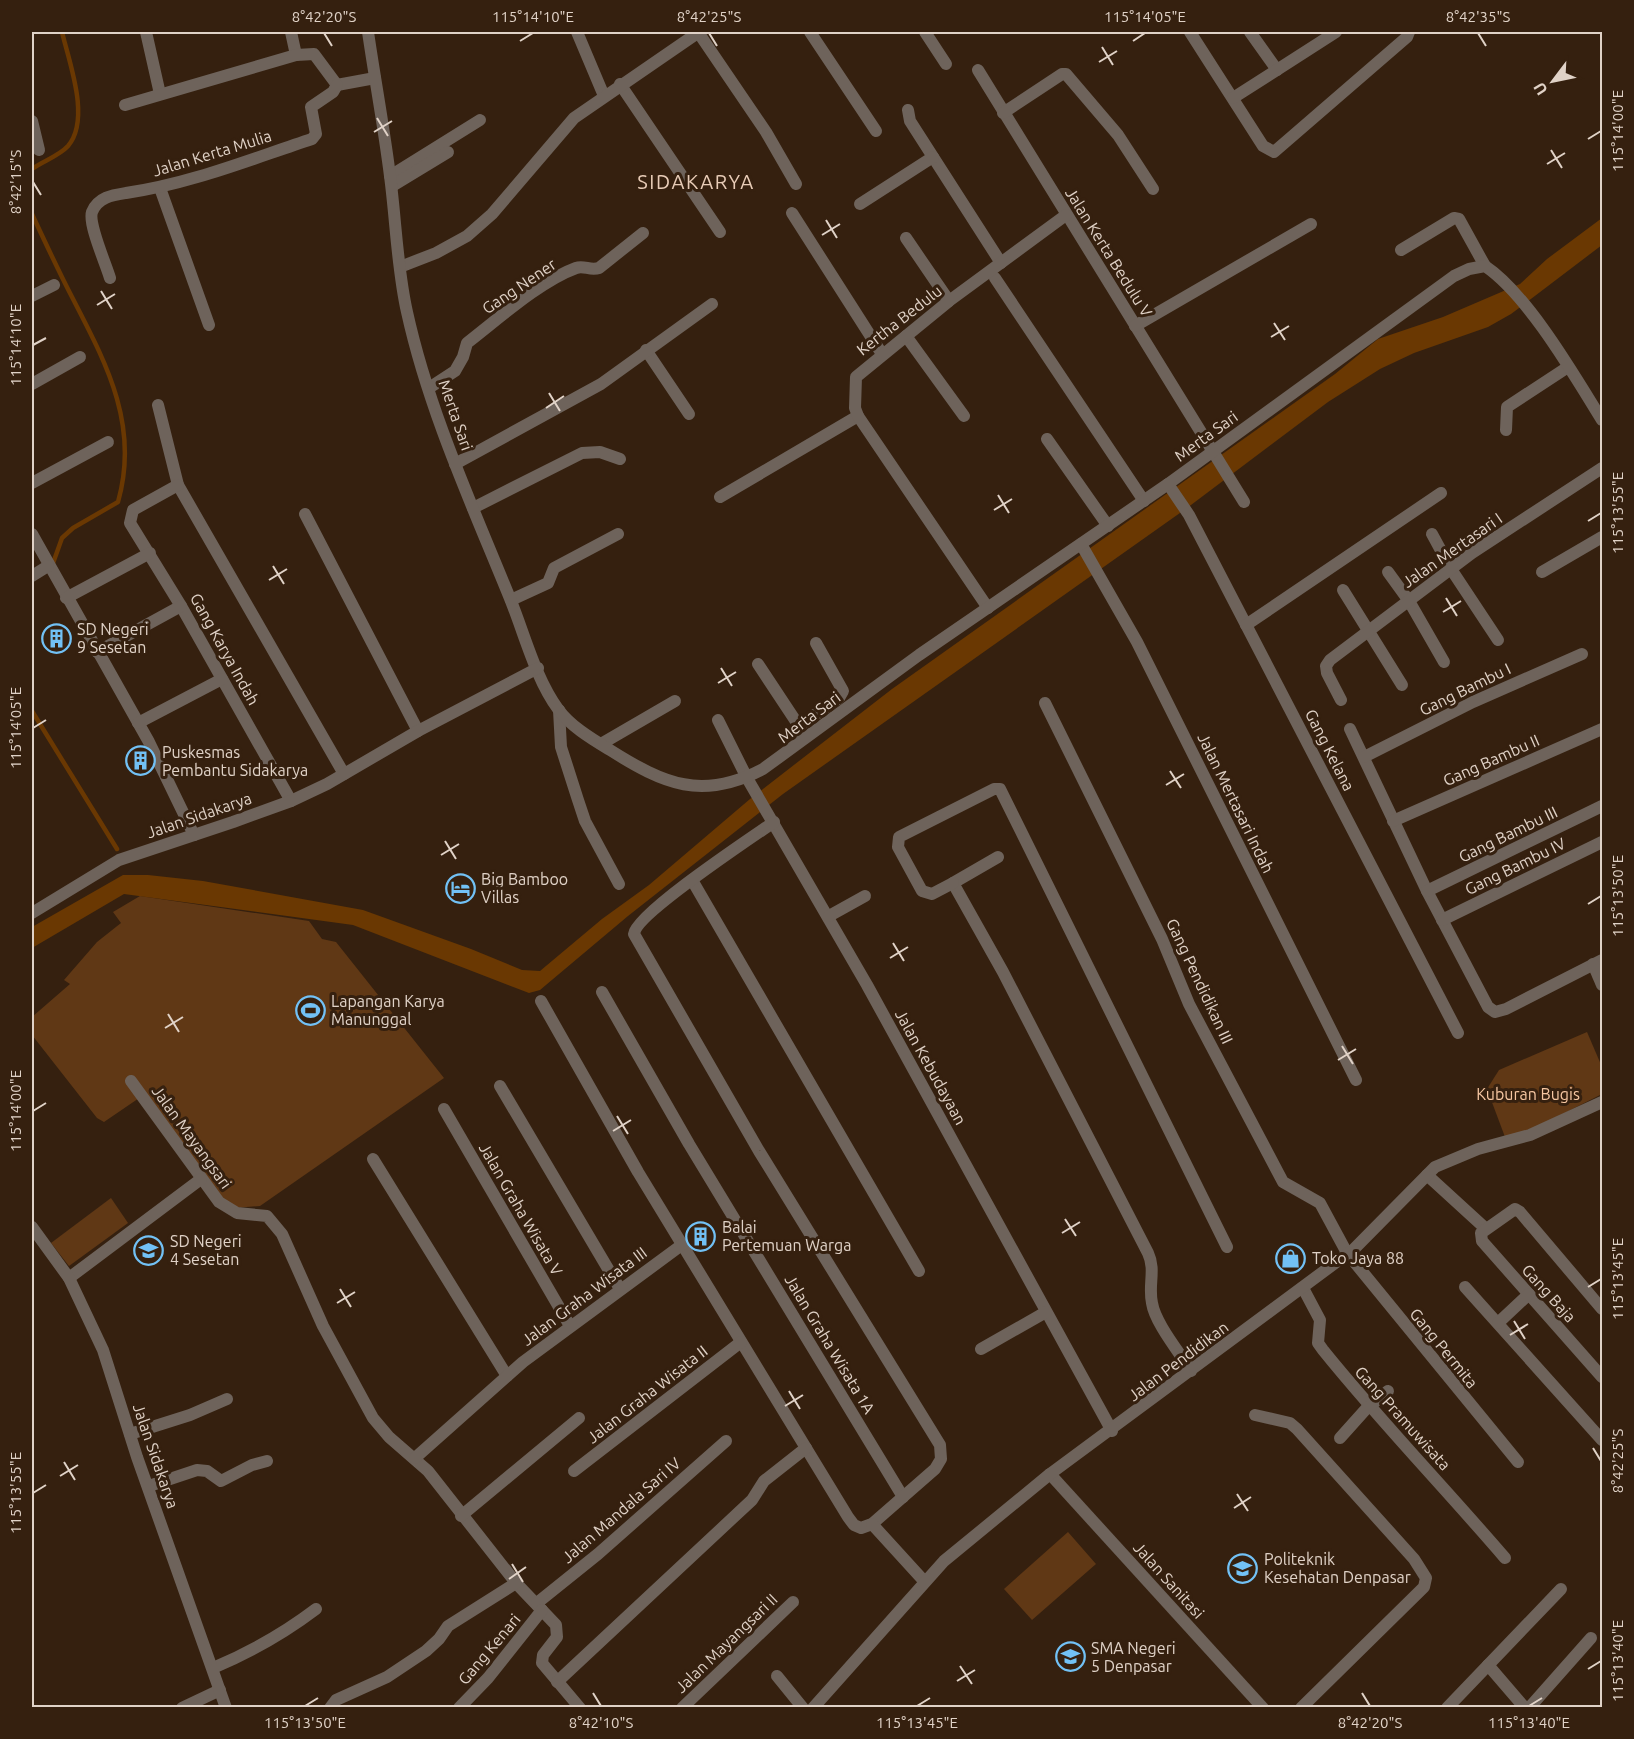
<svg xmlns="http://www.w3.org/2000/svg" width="1634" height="1739" font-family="Ubuntu,sans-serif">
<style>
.green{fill:#603815}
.water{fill:#6a3802}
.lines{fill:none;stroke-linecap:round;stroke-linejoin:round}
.stream{stroke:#6a3802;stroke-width:4.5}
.minor{stroke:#6e635b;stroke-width:12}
.tertiary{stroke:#6e635b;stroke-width:12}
.ticks{fill:none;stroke:#e0d2c7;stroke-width:2}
.labels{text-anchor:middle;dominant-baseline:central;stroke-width:6;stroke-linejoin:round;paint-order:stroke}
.street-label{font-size:16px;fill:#e0d2c7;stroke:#35200f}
.poi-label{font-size:16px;fill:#e0d2c7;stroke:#35200f;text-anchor:start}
.park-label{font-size:16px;fill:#f7c7a2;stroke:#35200f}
.quarter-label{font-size:20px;letter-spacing:1.5px;fill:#e8ccb7;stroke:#35200f}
.neatline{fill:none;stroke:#e0d2c7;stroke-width:2}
.ticks-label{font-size:15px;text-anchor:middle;fill:#e0d2c7}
</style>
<rect width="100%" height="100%" fill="#35200f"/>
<!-- green -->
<g class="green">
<path d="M 140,896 L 309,921 L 322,939 L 336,942 L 444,1078 L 260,1206 L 233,1208 L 222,1200 L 145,1094 L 104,1122 L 97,1118 L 32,1035 L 32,1017 L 70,984 L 64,980 L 97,942 L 121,923 L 113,912 Z"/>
<path d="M 1587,1032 L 1602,1067 L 1602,1094 L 1533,1129 L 1505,1137 L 1487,1089 L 1499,1070 Z"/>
<path d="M 111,1198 L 128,1223 L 69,1266 L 51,1243 Z"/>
<path d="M 1068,1532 L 1096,1564 L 1032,1620 L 1004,1589 Z"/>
</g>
<!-- water -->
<path class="water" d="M 1602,218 L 1602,245 L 1511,314 L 1488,327 L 1414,353 L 1380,369 L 1328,402 L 1187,508 L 783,794 L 628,916 L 540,990 L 529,993 L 353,925 L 124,894 L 32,948 L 32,927 L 123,875 L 148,875 L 203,881 L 363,910 L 471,949 L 522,970 L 540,971 L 602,919 L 649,885 L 750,799 L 892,689 L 1335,374 L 1378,339 L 1443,317 L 1520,284 L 1547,259 Z"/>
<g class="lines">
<!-- stream -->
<g class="stream">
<path d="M 32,169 C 43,161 59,156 68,146 C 91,119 69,62 62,32"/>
<path d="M 32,214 C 45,242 58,270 72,297 C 106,363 140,425 118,502 L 73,528 L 62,538 L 52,566"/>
<path d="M 32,711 L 117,849"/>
</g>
<!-- minor -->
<g class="minor">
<path d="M 146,32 L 160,94"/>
<path d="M 291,32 L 296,55"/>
<path d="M 577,32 L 604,96"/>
<path d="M 698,32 L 766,132 L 796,184"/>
<path d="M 810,32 L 876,131"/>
<path d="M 925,32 L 946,64"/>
<path d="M 1190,32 L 1263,146 L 1274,152 L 1407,37 L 1409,32"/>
<path d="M 1250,32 L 1277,70"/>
<path d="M 978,70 L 1244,502"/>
<path d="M 620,84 L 720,232"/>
<path d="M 1233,98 L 1336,32"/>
<path d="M 125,105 L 296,55 L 314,54 L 337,85 L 375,78"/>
<path d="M 908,110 L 910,121 L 1001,263"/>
<path d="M 1003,113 L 1062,74 L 1066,74 L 1118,135 L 1153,189"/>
<path d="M 32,121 L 39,150"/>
<path d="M 390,176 L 480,120"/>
<path d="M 392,186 L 448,152"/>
<path d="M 160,188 L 209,325"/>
<path d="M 860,204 L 933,157"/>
<path d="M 792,213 L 882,354"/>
<path d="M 906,238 L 949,301"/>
<path d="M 1401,250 L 1454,218 L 1459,219 L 1485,266"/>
<path d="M 400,267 L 436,253 L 467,236 L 492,214 L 574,118 L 699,32"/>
<path d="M 110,278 C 106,264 88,224 92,212 C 98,197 113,195 126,193 C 190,184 251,159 312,139 L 316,134 L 311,107 L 333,92 L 337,85"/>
<path d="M 995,278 L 1144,501"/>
<path d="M 32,296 L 54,285"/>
<path d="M 1135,326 L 1311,224"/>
<path d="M 906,336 L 964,416"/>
<path d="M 646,350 L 689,414"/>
<path d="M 32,384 L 80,357"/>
<path d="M 429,388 L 455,371 L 463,357 L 467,343 C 497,320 540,281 576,268 C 584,265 590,271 599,268 L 643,233"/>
<path d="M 158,405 L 178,485 L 344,774"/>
<path d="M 1506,430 L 1507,407 L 1568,367"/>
<path d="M 1047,439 L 1108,526"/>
<path d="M 455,464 L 601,384 L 712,304"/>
<path d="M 32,483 L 108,442"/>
<path d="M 1168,484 L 1189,515 L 1458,1033"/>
<path d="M 178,485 L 133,510 L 130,523 L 181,606 L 291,801"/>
<path d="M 720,497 L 858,416"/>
<path d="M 473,508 L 582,453 L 600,452 L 620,459"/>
<path d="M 305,514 L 418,731"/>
<path d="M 32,534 L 149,742 L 194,835"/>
<path d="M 1432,534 L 1451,569 L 1498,640"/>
<path d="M 1081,544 L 1137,642 L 1356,1080"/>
<path d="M 1388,572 L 1409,601 L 1444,662"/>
<path d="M 1542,572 L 1602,537"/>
<path d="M 32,576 L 48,566"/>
<path d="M 1343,590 L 1402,685"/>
<path d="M 66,598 L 150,553"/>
<path d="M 511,600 L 548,583 L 554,568 L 618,534"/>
<path d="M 988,608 L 858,416 L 855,408 L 856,377 L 949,301 L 1066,215"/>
<path d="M 1246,625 L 1441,493"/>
<path d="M 97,652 L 181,606"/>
<path d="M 758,664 L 799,726 L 800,732"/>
<path d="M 1341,700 L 1327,673 L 1326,666 L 1330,660 L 1472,553 L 1602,468"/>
<path d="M 1045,703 L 1162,939 L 1189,1004 L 1283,1182 L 1320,1203 L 1347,1253 L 1518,1462"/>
<path d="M 559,710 L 561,747 L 578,800 L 585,821 L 619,884"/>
<path d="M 718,720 L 747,778 L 867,985 L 1112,1431"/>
<path d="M 138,723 L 222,679"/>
<path d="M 799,726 L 839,698 L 843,691 L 816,643"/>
<path d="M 1350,729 L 1427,891 L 1488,1007 L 1495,1012 L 1506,1009 L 1602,960"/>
<path d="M 601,744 L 675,701"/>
<path d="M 1364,757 L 1473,702 L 1582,654"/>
<path d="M 1393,821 L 1602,729"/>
<path d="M 998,857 L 953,883 L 1003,972 L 1148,1253 C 1156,1270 1148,1285 1152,1303 C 1155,1323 1180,1353 1191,1371"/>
<path d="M 692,880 L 919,1271"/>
<path d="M 953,883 L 932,894 L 922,891 L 898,847 L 899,837 L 994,789 L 1000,789 L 1227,1247"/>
<path d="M 1427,891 L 1602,806"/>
<path d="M 829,916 L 865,896"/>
<path d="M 1442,920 L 1602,842"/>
<path d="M 1593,964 L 1602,985"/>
<path d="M 602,992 L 689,1144 L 903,1497"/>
<path d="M 541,1001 L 638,1172 L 848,1517 L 854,1525 L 861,1528 L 872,1524 L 935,1469 L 941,1459 L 940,1445 L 759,1151 L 634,934 C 636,914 751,838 774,822"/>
<path d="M 131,1081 L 219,1202 L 237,1213 L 267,1216 L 282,1234 L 323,1326 L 373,1418 L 389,1437 L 428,1471 L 516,1583 L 556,1625 L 557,1637 L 543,1655 L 542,1663 L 580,1708"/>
<path d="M 500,1086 L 620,1289"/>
<path d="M 444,1109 L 570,1326"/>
<path d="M 373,1159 L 507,1376"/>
<path d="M 1427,1175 L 1485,1228"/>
<path d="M 69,1278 L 201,1179"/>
<path d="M 1465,1287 L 1602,1440"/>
<path d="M 1303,1288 L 1320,1320 L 1318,1343 L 1323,1350 C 1381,1422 1445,1488 1505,1558"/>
<path d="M 1602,1309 L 1520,1212 L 1515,1209 L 1481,1233 L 1482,1241 L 1602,1377"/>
<path d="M 1498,1323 L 1529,1294"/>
<path d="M 981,1349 L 1046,1312"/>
<path d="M 1255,1415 L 1290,1423 L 1297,1429 L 1414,1559 L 1426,1578 L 1424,1587 L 1301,1708"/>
<path d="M 130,1434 L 190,1415 L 227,1399"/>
<path d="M 1340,1438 L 1366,1409 L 1388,1391"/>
<path d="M 415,1458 L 523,1362 L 683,1244"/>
<path d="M 574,1471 L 741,1342"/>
<path d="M 1050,1474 L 1263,1708"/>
<path d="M 149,1486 L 197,1470 L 207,1471 L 221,1481 L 252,1465 L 267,1461"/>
<path d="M 461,1516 L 579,1418"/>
<path d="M 872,1524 L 924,1581"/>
<path d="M 537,1603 L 598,1554 L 726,1441"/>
<path d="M 1488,1665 L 1525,1708"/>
<path d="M 213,1668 C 251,1652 283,1634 316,1609"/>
<path d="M 777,1676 L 803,1708"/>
<path d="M 557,1682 L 752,1500 L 764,1481 L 806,1448"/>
<path d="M 182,1708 L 220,1690"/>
<path d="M 330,1708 L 336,1700 L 387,1677 L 426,1651 L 439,1639 L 448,1626 L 516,1583"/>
<path d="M 459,1708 L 488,1678 L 542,1610"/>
<path d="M 682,1708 L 793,1602"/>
<path d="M 813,1708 L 944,1561 L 1050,1474 L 1354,1249 L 1435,1167 L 1478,1149 L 1530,1135 L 1602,1102"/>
<path d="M 1447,1708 L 1561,1589"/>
<path d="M 1529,1708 L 1591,1638"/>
</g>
<!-- tertiary -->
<g class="tertiary">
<path d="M 368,32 C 375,80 384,128 390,176 C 396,221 397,268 407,312 C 429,412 473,507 511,601 C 525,636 536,679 558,709 C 570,726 592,739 610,750 C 664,784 702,801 763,769 L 919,655 L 1168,484 L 1454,276 L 1469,269 L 1485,266 C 1528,295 1574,375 1602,420"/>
<path d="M 32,913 L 119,860 L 233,822 L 291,801 L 327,784 L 418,731 L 538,668"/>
<path d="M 32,1227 L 69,1278 L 103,1350 L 137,1457 L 226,1708"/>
</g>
</g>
<!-- ticks -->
<path class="ticks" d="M 324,33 L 332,46M 709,33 L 717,46M 1478,33 L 1486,46M 520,41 L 533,33M 1133,41 L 1145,33M 1102,47 L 1113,65M 1099,62 L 1117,51M 377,118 L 388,136M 374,132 L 392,121M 1588,139 L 1601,131M 1551,150 L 1562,168M 1547,164 L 1565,153M 33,182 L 41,195M 826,220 L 837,238M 822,235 L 840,224M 101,291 L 112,309M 97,305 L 115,294M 1274,323 L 1285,340M 1271,337 L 1289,326M 33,345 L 46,338M 549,393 L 560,411M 546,408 L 564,396M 998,495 L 1009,513M 994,510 L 1012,499M 1588,521 L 1601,513M 273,566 L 284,584M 269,580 L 287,569M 1446,598 L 1457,616M 1443,612 L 1461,601M 721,668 L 732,686M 718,683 L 736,672M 33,728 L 46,720M 1170,771 L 1181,788M 1166,785 L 1184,774M 445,841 L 456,859M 441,855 L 459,844M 1588,904 L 1601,896M 893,943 L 904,961M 890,958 L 908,947M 168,1014 L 179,1032M 165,1028 L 183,1017M 1342,1046 L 1353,1064M 1338,1060 L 1356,1049M 33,1111 L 46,1103M 617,1116 L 628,1134M 613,1131 L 631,1120M 1065,1219 L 1076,1236M 1062,1233 L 1080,1222M 1588,1287 L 1601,1279M 340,1289 L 351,1307M 337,1303 L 355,1292M 1514,1321 L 1525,1339M 1510,1335 L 1528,1324M 789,1391 L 800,1409M 785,1406 L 803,1395M 1593,1448 L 1601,1461M 64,1462 L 75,1480M 60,1476 L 78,1465M 33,1493 L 46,1485M 1237,1494 L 1248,1511M 1234,1508 L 1251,1497M 512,1564 L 523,1582M 509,1579 L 526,1567M 960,1666 L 972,1684M 1588,1669 L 1601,1661M 957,1681 L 975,1670M 593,1693 L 601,1706M 1362,1693 L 1370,1706M 305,1706 L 318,1698M 917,1706 L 930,1698M 1529,1706 L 1542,1698"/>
<!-- icons -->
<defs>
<symbol id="building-ring" viewBox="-11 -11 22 22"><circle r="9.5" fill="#35200f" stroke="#72c1f5" stroke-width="1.5"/><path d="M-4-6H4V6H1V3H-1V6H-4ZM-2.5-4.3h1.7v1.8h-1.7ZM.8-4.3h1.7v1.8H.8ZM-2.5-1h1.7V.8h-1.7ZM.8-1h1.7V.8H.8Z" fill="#72c1f5"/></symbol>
<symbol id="hotel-ring" viewBox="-11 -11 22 22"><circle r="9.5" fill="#35200f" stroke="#72c1f5" stroke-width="1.5"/><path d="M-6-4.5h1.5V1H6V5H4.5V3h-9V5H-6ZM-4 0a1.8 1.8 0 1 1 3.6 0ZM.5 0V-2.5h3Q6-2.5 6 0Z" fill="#72c1f5"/></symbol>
<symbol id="stadium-ring" viewBox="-11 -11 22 22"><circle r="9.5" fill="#35200f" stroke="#72c1f5" stroke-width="1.5"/><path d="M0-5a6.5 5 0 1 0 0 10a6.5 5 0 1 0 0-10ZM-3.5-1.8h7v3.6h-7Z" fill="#72c1f5"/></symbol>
<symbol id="school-ring" viewBox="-11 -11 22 22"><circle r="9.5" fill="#35200f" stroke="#72c1f5" stroke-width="1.5"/><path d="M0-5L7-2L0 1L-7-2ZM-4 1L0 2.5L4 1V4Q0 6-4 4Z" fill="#72c1f5"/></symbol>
<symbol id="shop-ring" viewBox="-11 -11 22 22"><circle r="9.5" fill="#35200f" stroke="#72c1f5" stroke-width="1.5"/><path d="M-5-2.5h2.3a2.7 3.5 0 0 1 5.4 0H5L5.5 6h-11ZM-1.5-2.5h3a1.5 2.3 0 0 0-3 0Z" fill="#72c1f5"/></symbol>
<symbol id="university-ring" viewBox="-11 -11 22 22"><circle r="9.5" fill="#35200f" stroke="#72c1f5" stroke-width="1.5"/><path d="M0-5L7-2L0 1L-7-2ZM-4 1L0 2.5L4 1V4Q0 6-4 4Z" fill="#72c1f5"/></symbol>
</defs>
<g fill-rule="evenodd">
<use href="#building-ring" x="40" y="622" width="33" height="33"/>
<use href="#building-ring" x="124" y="744" width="33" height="33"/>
<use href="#hotel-ring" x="444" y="872" width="33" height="33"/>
<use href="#stadium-ring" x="294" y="994" width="33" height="33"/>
<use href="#building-ring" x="684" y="1220" width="33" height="33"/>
<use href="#school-ring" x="132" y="1234" width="33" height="33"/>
<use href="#shop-ring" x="1274" y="1242" width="33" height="33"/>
<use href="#university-ring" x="1226" y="1552" width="33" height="33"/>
<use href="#school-ring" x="1054" y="1640" width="33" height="33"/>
</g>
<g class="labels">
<!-- street labels -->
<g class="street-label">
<text transform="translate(212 153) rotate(-17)">Jalan Kerta Mulia</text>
<text transform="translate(1109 252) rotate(58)">Jalan Kerta Bedulu V</text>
<text transform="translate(519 286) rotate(-34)">Gang Nener</text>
<text transform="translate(899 320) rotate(-38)">Kertha Bedulu</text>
<text transform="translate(456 415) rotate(71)">Merta Sari</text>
<text transform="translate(1206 436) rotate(-36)">Merta Sari</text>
<text transform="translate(1452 550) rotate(-35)">Jalan Mertasari I</text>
<text transform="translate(225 649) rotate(61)">Gang Karya Indah</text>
<text transform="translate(1465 689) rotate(-26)">Gang Bambu I</text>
<text transform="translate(809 717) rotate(-37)">Merta Sari</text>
<text transform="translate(1330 750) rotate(63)">Gang Kelana</text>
<text transform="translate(1491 760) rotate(-24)">Gang Bambu II</text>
<text transform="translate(1236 803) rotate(64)">Jalan Mertasari Indah</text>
<text transform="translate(199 815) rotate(-19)">Jalan Sidakarya</text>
<text transform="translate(1508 834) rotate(-26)">Gang Bambu III</text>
<text transform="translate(1515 866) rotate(-26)">Gang Bambu IV</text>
<text transform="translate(1200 981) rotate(65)">Gang Pendidikan III</text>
<text transform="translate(931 1067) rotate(61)">Jalan Kebudayaan</text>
<text transform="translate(192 1137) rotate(54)">Jalan Mayangsari</text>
<text transform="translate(521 1209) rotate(60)">Jalan Graha Wisata V</text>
<text transform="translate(1549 1293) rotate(48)">Gang Baja</text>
<text transform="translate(584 1296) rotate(-37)">Jalan Graha Wisata III</text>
<text transform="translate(830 1344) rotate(59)">Jalan Graha Wisata 1A</text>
<text transform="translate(1444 1348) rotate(51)">Gang Permita</text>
<text transform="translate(1178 1361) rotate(-37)">Jalan Pendidikan</text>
<text transform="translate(647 1394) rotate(-38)">Jalan Graha Wisata II</text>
<text transform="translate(1403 1418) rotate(48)">Gang Pramuwisata</text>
<text transform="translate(156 1456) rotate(71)">Jalan Sidakarya</text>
<text transform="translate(621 1510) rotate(-41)">Jalan Mandala Sari IV</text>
<text transform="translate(1169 1580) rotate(48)">Jalan Sanitasi</text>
<text transform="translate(726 1643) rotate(-44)">Jalan Mayangsari II</text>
<text transform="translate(489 1649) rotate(-50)">Gang Kenari</text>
</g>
<!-- poi labels -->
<g class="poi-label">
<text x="77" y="629">SD Negeri<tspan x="77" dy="18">9 Sesetan</tspan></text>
<text x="162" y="752">Puskesmas<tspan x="162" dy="18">Pembantu Sidakarya</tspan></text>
<text x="481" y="879">Big Bamboo<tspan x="481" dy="18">Villas</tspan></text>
<text x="331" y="1001">Lapangan Karya<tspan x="331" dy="18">Manunggal</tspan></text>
<text x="722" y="1227">Balai<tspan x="722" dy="18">Pertemuan Warga</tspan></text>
<text x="170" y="1241">SD Negeri<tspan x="170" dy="18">4 Sesetan</tspan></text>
<text x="1312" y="1258">Toko Jaya 88</text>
<text x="1264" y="1559">Politeknik<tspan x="1264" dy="18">Kesehatan Denpasar</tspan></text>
<text x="1091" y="1648">SMA Negeri<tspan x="1091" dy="18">5 Denpasar</tspan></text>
</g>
<!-- park labels -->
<g class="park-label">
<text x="1528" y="1094">Kuburan Bugis</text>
</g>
<!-- quarter labels -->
<g class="quarter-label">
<text x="696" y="181">SIDAKARYA</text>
</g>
</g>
<!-- border -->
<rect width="1634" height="1739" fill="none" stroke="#35200f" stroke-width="66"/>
<!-- north arrow -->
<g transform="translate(1553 81) rotate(238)" stroke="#35200f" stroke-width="4.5" paint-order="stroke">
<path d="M0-4.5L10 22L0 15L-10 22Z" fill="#e0d2c7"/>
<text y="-9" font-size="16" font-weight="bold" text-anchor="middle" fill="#e0d2c7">U</text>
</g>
<rect x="33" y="33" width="1568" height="1673" class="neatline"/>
<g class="ticks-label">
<text x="324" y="22">8°42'20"S</text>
<text x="533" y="22">115°14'10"E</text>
<text x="709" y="22">8°42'25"S</text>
<text x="1145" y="22">115°14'05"E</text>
<text x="1478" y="22">8°42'35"S</text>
<text transform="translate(1618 131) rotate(-90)" y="5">115°14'00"E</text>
<text transform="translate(16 182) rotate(-90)" y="5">8°42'15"S</text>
<text transform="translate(16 345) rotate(-90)" y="5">115°14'10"E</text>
<text transform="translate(1618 513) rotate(-90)" y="5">115°13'55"E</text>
<text transform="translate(16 728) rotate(-90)" y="5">115°14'05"E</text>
<text transform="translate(1618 896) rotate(-90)" y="5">115°13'50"E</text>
<text transform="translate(16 1111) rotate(-90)" y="5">115°14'00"E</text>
<text transform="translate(1618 1279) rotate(-90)" y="5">115°13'45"E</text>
<text transform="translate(1618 1461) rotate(-90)" y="5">8°42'25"S</text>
<text transform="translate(16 1493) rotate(-90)" y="5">115°13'55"E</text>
<text transform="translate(1618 1661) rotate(-90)" y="5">115°13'40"E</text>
<text x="305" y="1728">115°13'50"E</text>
<text x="601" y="1728">8°42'10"S</text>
<text x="917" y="1728">115°13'45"E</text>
<text x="1370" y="1728">8°42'20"S</text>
<text x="1529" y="1728">115°13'40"E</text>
</g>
</svg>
